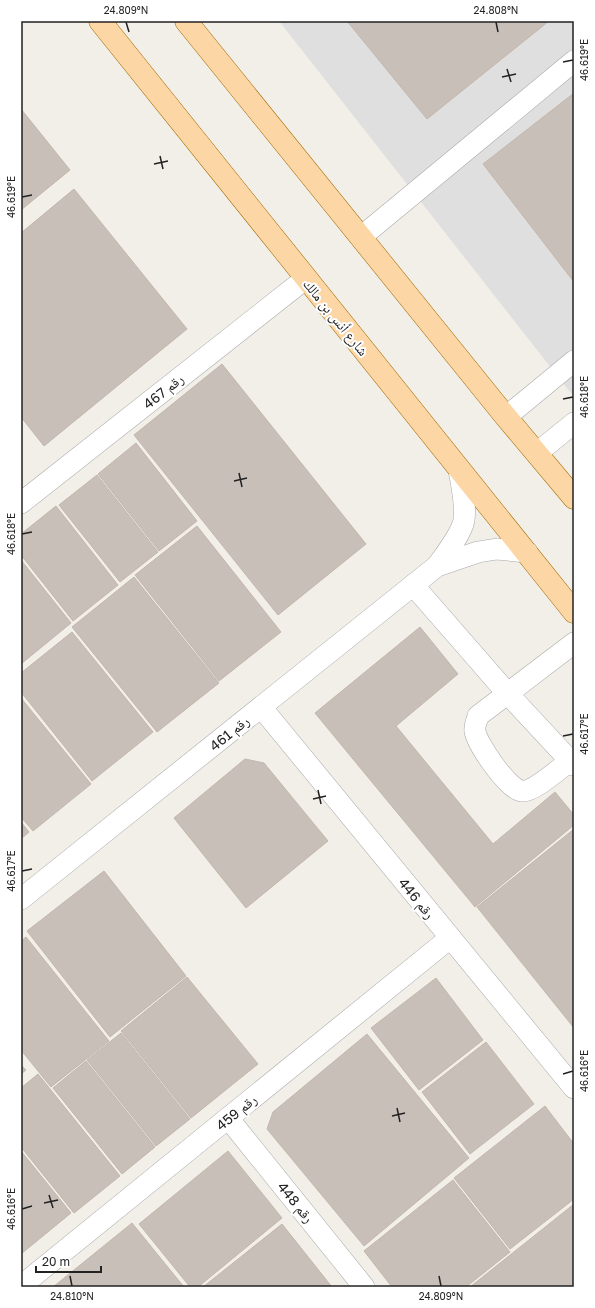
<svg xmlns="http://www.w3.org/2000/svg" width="595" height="1308" font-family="'Golos Text','Noto Naskh Arabic',sans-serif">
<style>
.residential{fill:#e0dfdf}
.building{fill:#c7bfb8;stroke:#c4b6ab}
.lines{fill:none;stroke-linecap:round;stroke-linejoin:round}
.minor-casing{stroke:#a9a9a9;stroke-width:22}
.major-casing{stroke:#a06b00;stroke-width:23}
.minor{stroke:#fff;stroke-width:21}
.major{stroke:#fcd6a4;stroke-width:22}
.ticks{fill:none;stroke:#222;stroke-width:1.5}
.labels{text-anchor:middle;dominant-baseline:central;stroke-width:4;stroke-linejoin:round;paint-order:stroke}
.street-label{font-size:14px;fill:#222;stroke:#fff}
.neatline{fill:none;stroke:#222;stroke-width:1.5}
.ticks-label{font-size:10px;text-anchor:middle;fill:#222}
</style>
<rect width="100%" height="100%" fill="#f2efe9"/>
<!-- residential -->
<path class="residential" d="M 279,21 L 574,21 L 574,397 Z"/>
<!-- building -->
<g class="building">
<path d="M 347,21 L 549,21 L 427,119 Z"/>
<path d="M 574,93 L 574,282 L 483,164 Z"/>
<path d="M 21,109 L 70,170 L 21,210 Z"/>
<path d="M 74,189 L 187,329 L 44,446 L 21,417 L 21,233 Z"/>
<path d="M 222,364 L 366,544 L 278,615 L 134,435 Z"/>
<path d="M 136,443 L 197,521 L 159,551 L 98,474 Z"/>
<path d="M 97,475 L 158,552 L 120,582 L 59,505 Z"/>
<path d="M 56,506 L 118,585 L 73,621 L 21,555 L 21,534 Z"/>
<path d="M 197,526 L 281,632 L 219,681 L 135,575 Z"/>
<path d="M 21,560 L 71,623 L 21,664 Z"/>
<path d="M 134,577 L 219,683 L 157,732 L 72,627 Z"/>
<path d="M 420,627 L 458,674 L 396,726 L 493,844 L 555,792 L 574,815 L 574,825 L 475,907 L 315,713 Z"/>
<path d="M 72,632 L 153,732 L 92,781 L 21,692 L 21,673 Z"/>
<path d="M 21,698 L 91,784 L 33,831 L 21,817 Z"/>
<path d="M 245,759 L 264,763 L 328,841 L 246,908 L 174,818 Z"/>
<path d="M 21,822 L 29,832 L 21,839 Z"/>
<path d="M 574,829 L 574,1028 L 477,907 Z"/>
<path d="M 104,871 L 186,976 L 110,1037 L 27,931 Z"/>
<path d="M 26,937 L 109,1041 L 51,1087 L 21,1050 L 21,941 Z"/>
<path d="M 187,977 L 258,1064 L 191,1118 L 121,1031 Z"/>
<path d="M 436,978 L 483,1040 L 419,1090 L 371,1028 Z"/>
<path d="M 121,1033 L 190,1119 L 156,1146 L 87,1060 Z"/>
<path d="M 367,1034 L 469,1158 L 364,1246 L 267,1129 L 273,1112 Z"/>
<path d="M 486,1042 L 534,1104 L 470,1154 L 422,1092 Z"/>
<path d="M 86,1061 L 155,1147 L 122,1174 L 53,1088 Z"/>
<path d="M 21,1065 L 26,1070 L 21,1074 Z"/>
<path d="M 38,1074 L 120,1176 L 74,1213 L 21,1147 L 21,1088 Z"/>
<path d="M 545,1106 L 574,1144 L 574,1199 L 510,1249 L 454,1178 Z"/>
<path d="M 21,1151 L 71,1213 L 21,1254 Z"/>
<path d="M 228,1151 L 282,1218 L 198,1287 L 190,1287 L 139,1224 Z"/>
<path d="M 453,1180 L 510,1252 L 466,1287 L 392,1287 L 364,1251 Z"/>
<path d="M 574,1204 L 574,1287 L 470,1287 Z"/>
<path d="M 132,1223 L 184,1287 L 53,1287 Z"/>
<path d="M 282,1224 L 332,1287 L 203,1287 Z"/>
</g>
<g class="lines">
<defs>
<g id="minor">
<path d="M 361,237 L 574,61"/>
<path d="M 506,417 L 574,361"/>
<path d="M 537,453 L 574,423"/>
<path d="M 21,503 L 305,279"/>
<path d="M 437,566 L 478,552 L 497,549 L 527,552"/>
<path d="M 413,585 L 508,694 L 574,765"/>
<path d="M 261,707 L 574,1088"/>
<path d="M 570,761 C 560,768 533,793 521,791 C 507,788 477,744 475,731 C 474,726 477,721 478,716 L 574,643"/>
<path d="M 21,899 L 437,566 C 445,555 462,533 464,520 C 466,504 462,487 459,470"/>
<path d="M 228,1118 L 364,1287"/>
<path d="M 21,1286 L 450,938"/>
</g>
<g id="major">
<path d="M 100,21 L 574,612"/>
<path d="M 186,21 L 506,417 L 574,498"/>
</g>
</defs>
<!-- minor casing -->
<use href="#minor" class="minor-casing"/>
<!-- major casing -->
<use href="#major" class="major-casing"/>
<!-- minor -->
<use href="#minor" class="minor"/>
<!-- major -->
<use href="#major" class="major"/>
</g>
<!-- ticks -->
<path class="ticks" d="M 126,22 L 129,32M 496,22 L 498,32M 563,62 L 573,60M 507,69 L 511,82M 502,77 L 516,74M 160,156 L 163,169M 154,164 L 168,161M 22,197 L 32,195M 563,399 L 573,397M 239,473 L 242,487M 234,481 L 247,478M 22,534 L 32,532M 563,736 L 573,734M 318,790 L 321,804M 313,799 L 326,796M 22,871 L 32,869M 563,1074 L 573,1071M 397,1108 L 400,1122M 392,1116 L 405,1113M 49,1195 L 53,1208M 44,1203 L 58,1200M 22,1209 L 32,1206M 70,1276 L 72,1286M 439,1276 L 441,1286"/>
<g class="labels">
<!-- street labels -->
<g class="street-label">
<text transform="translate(336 317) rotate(51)">شارع أنس بن مالك</text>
<text transform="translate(163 391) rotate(-38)">رقم 467</text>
<text transform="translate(229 733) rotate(-39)">رقم 461</text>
<text transform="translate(417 898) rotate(51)">رقم 446</text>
<text transform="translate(236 1112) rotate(-39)">رقم 459</text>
<text transform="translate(296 1202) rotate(51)">رقم 448</text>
</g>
</g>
<!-- border -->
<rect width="595" height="1308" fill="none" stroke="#ffffff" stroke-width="44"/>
<!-- scale -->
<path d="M36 1266v6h65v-6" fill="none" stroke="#222222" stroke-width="2"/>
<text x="42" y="1266" font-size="12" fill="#222222" stroke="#ffffff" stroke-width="3" paint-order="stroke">20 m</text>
<rect x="22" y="22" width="551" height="1264" class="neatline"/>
<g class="ticks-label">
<text x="126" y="14">24.809°N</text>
<text x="496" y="14">24.808°N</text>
<text transform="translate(584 60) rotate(-90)" y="4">46.619°E</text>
<text transform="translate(11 197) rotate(-90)" y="4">46.619°E</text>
<text transform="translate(584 397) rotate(-90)" y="4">46.618°E</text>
<text transform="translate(11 534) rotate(-90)" y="4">46.618°E</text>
<text transform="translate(584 734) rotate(-90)" y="4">46.617°E</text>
<text transform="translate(11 871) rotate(-90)" y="4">46.617°E</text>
<text transform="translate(584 1071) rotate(-90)" y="4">46.616°E</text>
<text transform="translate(11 1209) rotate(-90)" y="4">46.616°E</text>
<text x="72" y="1300">24.810°N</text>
<text x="441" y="1300">24.809°N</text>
</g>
</svg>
